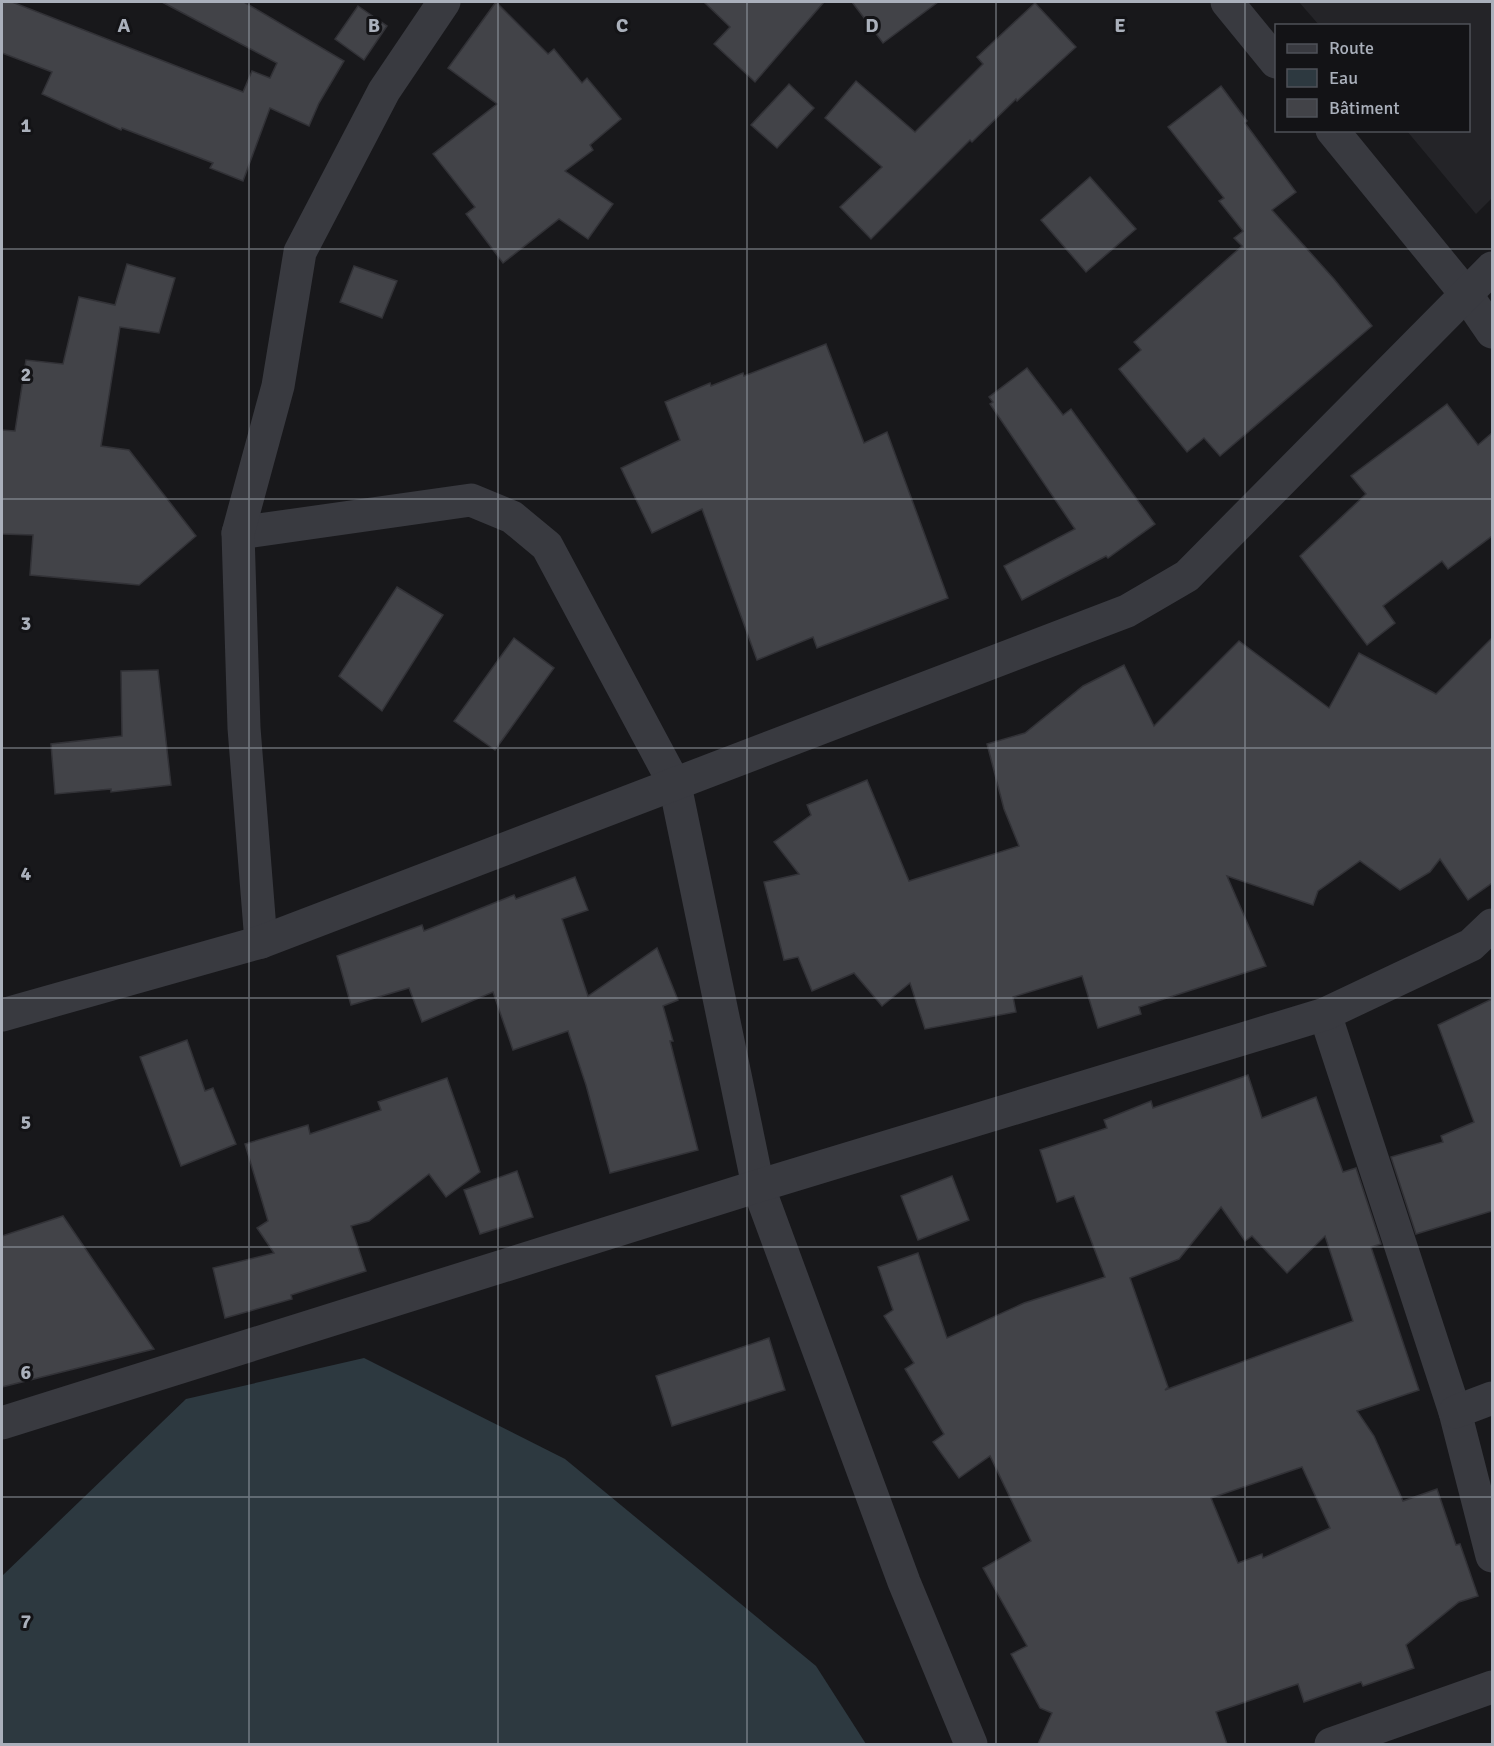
<svg xmlns="http://www.w3.org/2000/svg" width="1494" height="1746" font-family="Signika,sans-serif">
<style>
.built{fill:#242428}
.water{fill:#2d3940}
.building{fill:#424348;stroke:#323237;stroke-width:1.5;fill-rule:evenodd}
.lines{fill:none;stroke-linecap:round;stroke-linejoin:round}
.minor{stroke:#393a40;stroke-width:33}
.grid{fill:none;stroke:#aab0bb;stroke-width:1.5;stroke-opacity:0.55}
.grid-label{font-size:20px;text-anchor:middle;font-weight:bold;fill:#aab0bb;stroke:#131316;stroke-width:6;stroke-linejoin:round;paint-order:stroke}
</style>
<rect width="100%" height="100%" fill="#18181b"/>
<!-- built -->
<path class="built" d="M 1299,2 L 1492,2 L 1492,198 L 1476,214 L 1407,131 L 1468,130 L 1468,26 L 1319,25 Z"/>
<!-- water -->
<path class="water" d="M 364,1358 L 565,1459 L 816,1666 L 866,1744 L 2,1744 L 2,1576 L 186,1399 Z"/>
<!-- building -->
<g class="building">
<path d="M 2,2 L 12,2 L 243,92 L 252,71 L 270,78 L 277,63 L 162,2 L 244,2 L 344,61 L 319,103 L 309,126 L 270,108 L 243,181 L 210,168 L 213,163 L 122,128 L 121,130 L 42,94 L 52,72 L 2,53 Z"/>
<path d="M 496,2 L 548,54 L 554,49 L 582,83 L 587,78 L 621,119 L 590,145 L 593,150 L 565,171 L 613,204 L 588,239 L 559,219 L 503,263 L 466,214 L 475,207 L 433,154 L 497,104 L 448,68 Z"/>
<path d="M 704,2 L 824,2 L 755,82 L 714,44 L 730,27 Z"/>
<path d="M 852,2 L 938,2 L 883,43 Z"/>
<path d="M 1035,3 L 1076,47 L 1017,101 L 1016,99 L 972,142 L 970,140 L 871,239 L 840,207 L 882,167 L 825,118 L 856,81 L 915,132 L 983,64 L 977,57 Z"/>
<path d="M 358,6 L 387,26 L 364,60 L 335,39 Z"/>
<path d="M 789,84 L 814,108 L 777,148 L 751,125 Z"/>
<path d="M 1221,86 L 1247,121 L 1245,123 L 1296,192 L 1272,210 L 1334,279 L 1372,326 L 1220,456 L 1204,438 L 1187,452 L 1119,369 L 1141,350 L 1134,342 L 1242,246 L 1234,238 L 1243,231 L 1219,201 L 1224,198 L 1168,127 Z"/>
<path d="M 1090,177 L 1136,229 L 1086,272 L 1041,220 Z"/>
<path d="M 127,264 L 175,278 L 159,333 L 120,327 L 101,446 L 129,450 L 196,536 L 139,585 L 30,575 L 33,535 L 2,534 L 2,430 L 15,431 L 26,360 L 63,364 L 79,297 L 115,305 Z"/>
<path d="M 354,266 L 397,281 L 382,318 L 340,302 Z"/>
<path d="M 826,344 L 864,443 L 887,432 L 948,598 L 817,648 L 813,637 L 757,660 L 702,509 L 652,533 L 621,468 L 680,440 L 665,402 L 710,383 L 711,386 L 743,373 L 744,376 Z"/>
<path d="M 1027,368 L 1063,415 L 1071,409 L 1155,524 L 1108,558 L 1106,556 L 1022,600 L 1004,566 L 1075,529 L 990,404 L 993,402 L 989,397 Z"/>
<path d="M 1447,404 L 1478,445 L 1492,433 L 1492,536 L 1448,569 L 1442,561 L 1383,606 L 1395,623 L 1367,645 L 1300,556 L 1366,494 L 1351,476 Z"/>
<path d="M 397,587 L 443,615 L 382,711 L 339,676 Z"/>
<path d="M 514,638 L 554,668 L 495,750 L 454,721 Z"/>
<path d="M 1492,638 L 1492,883 L 1468,900 L 1440,859 L 1430,872 L 1400,890 L 1360,861 L 1318,891 L 1313,905 L 1227,876 L 1266,966 L 1139,1007 L 1141,1014 L 1098,1028 L 1082,976 L 1013,997 L 1016,1012 L 925,1029 L 910,983 L 882,1006 L 854,973 L 812,991 L 798,957 L 784,960 L 764,882 L 799,874 L 774,842 L 811,815 L 807,805 L 867,780 L 909,881 L 1019,846 L 1004,809 L 987,744 L 1025,733 L 1083,686 L 1124,665 L 1154,726 L 1239,641 L 1329,708 L 1359,653 L 1436,694 Z"/>
<path d="M 158,670 L 171,785 L 111,792 L 111,789 L 55,794 L 51,744 L 122,736 L 121,671 Z"/>
<path d="M 575,877 L 588,910 L 562,919 L 588,996 L 657,948 L 678,1000 L 663,1006 L 673,1041 L 670,1041 L 698,1150 L 610,1173 L 586,1085 L 568,1031 L 513,1050 L 493,992 L 422,1022 L 409,988 L 351,1005 L 337,956 L 422,925 L 424,931 L 514,895 L 516,899 Z"/>
<path d="M 1492,999 L 1492,1211 L 1416,1234 L 1391,1157 L 1443,1142 L 1441,1136 L 1474,1122 L 1438,1025 Z"/>
<path d="M 187,1040 L 205,1091 L 213,1088 L 236,1144 L 181,1166 L 140,1057 Z"/>
<path d="M 1248,1075 L 1262,1118 L 1316,1097 L 1343,1172 L 1356,1168 L 1381,1244 L 1371,1247 L 1419,1390 L 1357,1411 L 1374,1436 L 1403,1501 L 1437,1489 L 1456,1545 L 1460,1544 L 1478,1596 L 1459,1602 L 1406,1645 L 1414,1668 L 1363,1686 L 1361,1682 L 1304,1702 L 1298,1684 L 1216,1712 L 1227,1744 L 1038,1744 L 1052,1713 L 1040,1708 L 1011,1654 L 1027,1646 L 983,1568 L 1031,1541 L 990,1456 L 959,1478 L 933,1442 L 944,1434 L 905,1369 L 914,1363 L 884,1316 L 893,1310 L 878,1267 L 918,1253 L 947,1338 L 1024,1303 L 1105,1277 L 1074,1196 L 1057,1202 L 1040,1150 L 1107,1128 L 1104,1120 L 1151,1101 L 1153,1108 ZM 1221,1207 L 1245,1241 L 1252,1236 L 1287,1273 L 1325,1236 L 1353,1321 L 1165,1390 L 1168,1387 L 1130,1278 L 1179,1259 ZM 1302,1467 L 1330,1528 L 1263,1558 L 1262,1554 L 1238,1563 L 1211,1498 Z"/>
<path d="M 447,1078 L 480,1172 L 446,1197 L 429,1174 L 369,1221 L 351,1226 L 366,1271 L 291,1295 L 292,1299 L 225,1318 L 213,1268 L 274,1253 L 257,1228 L 268,1221 L 245,1144 L 308,1125 L 310,1134 L 381,1110 L 378,1102 Z"/>
<path d="M 517,1171 L 533,1217 L 480,1234 L 464,1190 Z"/>
<path d="M 952,1176 L 969,1220 L 918,1240 L 901,1196 Z"/>
<path d="M 63,1216 L 154,1349 L 2,1387 L 2,1236 Z"/>
<path d="M 769,1338 L 785,1390 L 672,1426 L 656,1376 Z"/>
</g>
<g class="lines">
<!-- minor -->
<g class="minor">
<path d="M 1227,2 L 1276,62"/>
<path d="M 1332,130 L 1466,294 L 1492,332"/>
<path d="M 238,533 L 471,500 L 512,517 L 547,546 L 675,785 L 758,1186 L 904,1582 L 971,1744"/>
<path d="M 261,942 L 244,728 L 238,533 L 278,386 L 300,252 L 384,91 L 444,2"/>
<path d="M 1325,1014 L 1455,1412 L 1492,1556"/>
<path d="M 2,1015 L 261,942 L 1127,611 L 1187,576 L 1492,268"/>
<path d="M 1455,1412 L 1492,1398"/>
<path d="M 2,1423 L 758,1186 L 1325,1014 L 1471,945 L 1492,925"/>
<path d="M 1331,1744 L 1492,1687"/>
</g>
</g>
<!-- grid -->
<path class="grid" d="M 249,2 L 249,1744M 498,2 L 498,1744M 747,2 L 747,1744M 996,2 L 996,1744M 1245,2 L 1245,1744M 2,249 L 1492,249M 2,499 L 1492,499M 2,748 L 1492,748M 2,998 L 1492,998M 2,1247 L 1492,1247M 2,1497 L 1492,1497"/>
<g class="grid-label">
<text x="124" y="32">A</text>
<text x="374" y="32">B</text>
<text x="622" y="32">C</text>
<text x="872" y="32">D</text>
<text x="1120" y="32">E</text>
<text x="26" y="132">1</text>
<text x="26" y="381">2</text>
<text x="26" y="630">3</text>
<text x="26" y="880">4</text>
<text x="26" y="1129">5</text>
<text x="26" y="1379">6</text>
<text x="26" y="1628">7</text>
</g>
<!-- border -->
<rect width="1494" height="1746" fill="none" stroke="#aab0bb" stroke-width="6"/>
<!-- legend -->
<rect x="1275" y="24" width="195" height="108" fill="#131316" stroke="#4f5258" stroke-width="1.5"/>
<rect x="1287" y="44" width="30" height="9" fill="#393a40" stroke="#4f5258" stroke-width="1.5"/>
<text x="1329" y="54" font-size="18" fill="#aab0bb">Route</text>
<rect x="1287" y="69" width="30" height="18" fill="#2d3940" stroke="#4f5258" stroke-width="1.5"/>
<text x="1329" y="84" font-size="18" fill="#aab0bb">Eau</text>
<rect x="1287" y="99" width="30" height="18" fill="#424348" stroke="#4f5258" stroke-width="1.5"/>
<text x="1329" y="114" font-size="18" fill="#aab0bb">Bâtiment</text>
</svg>
